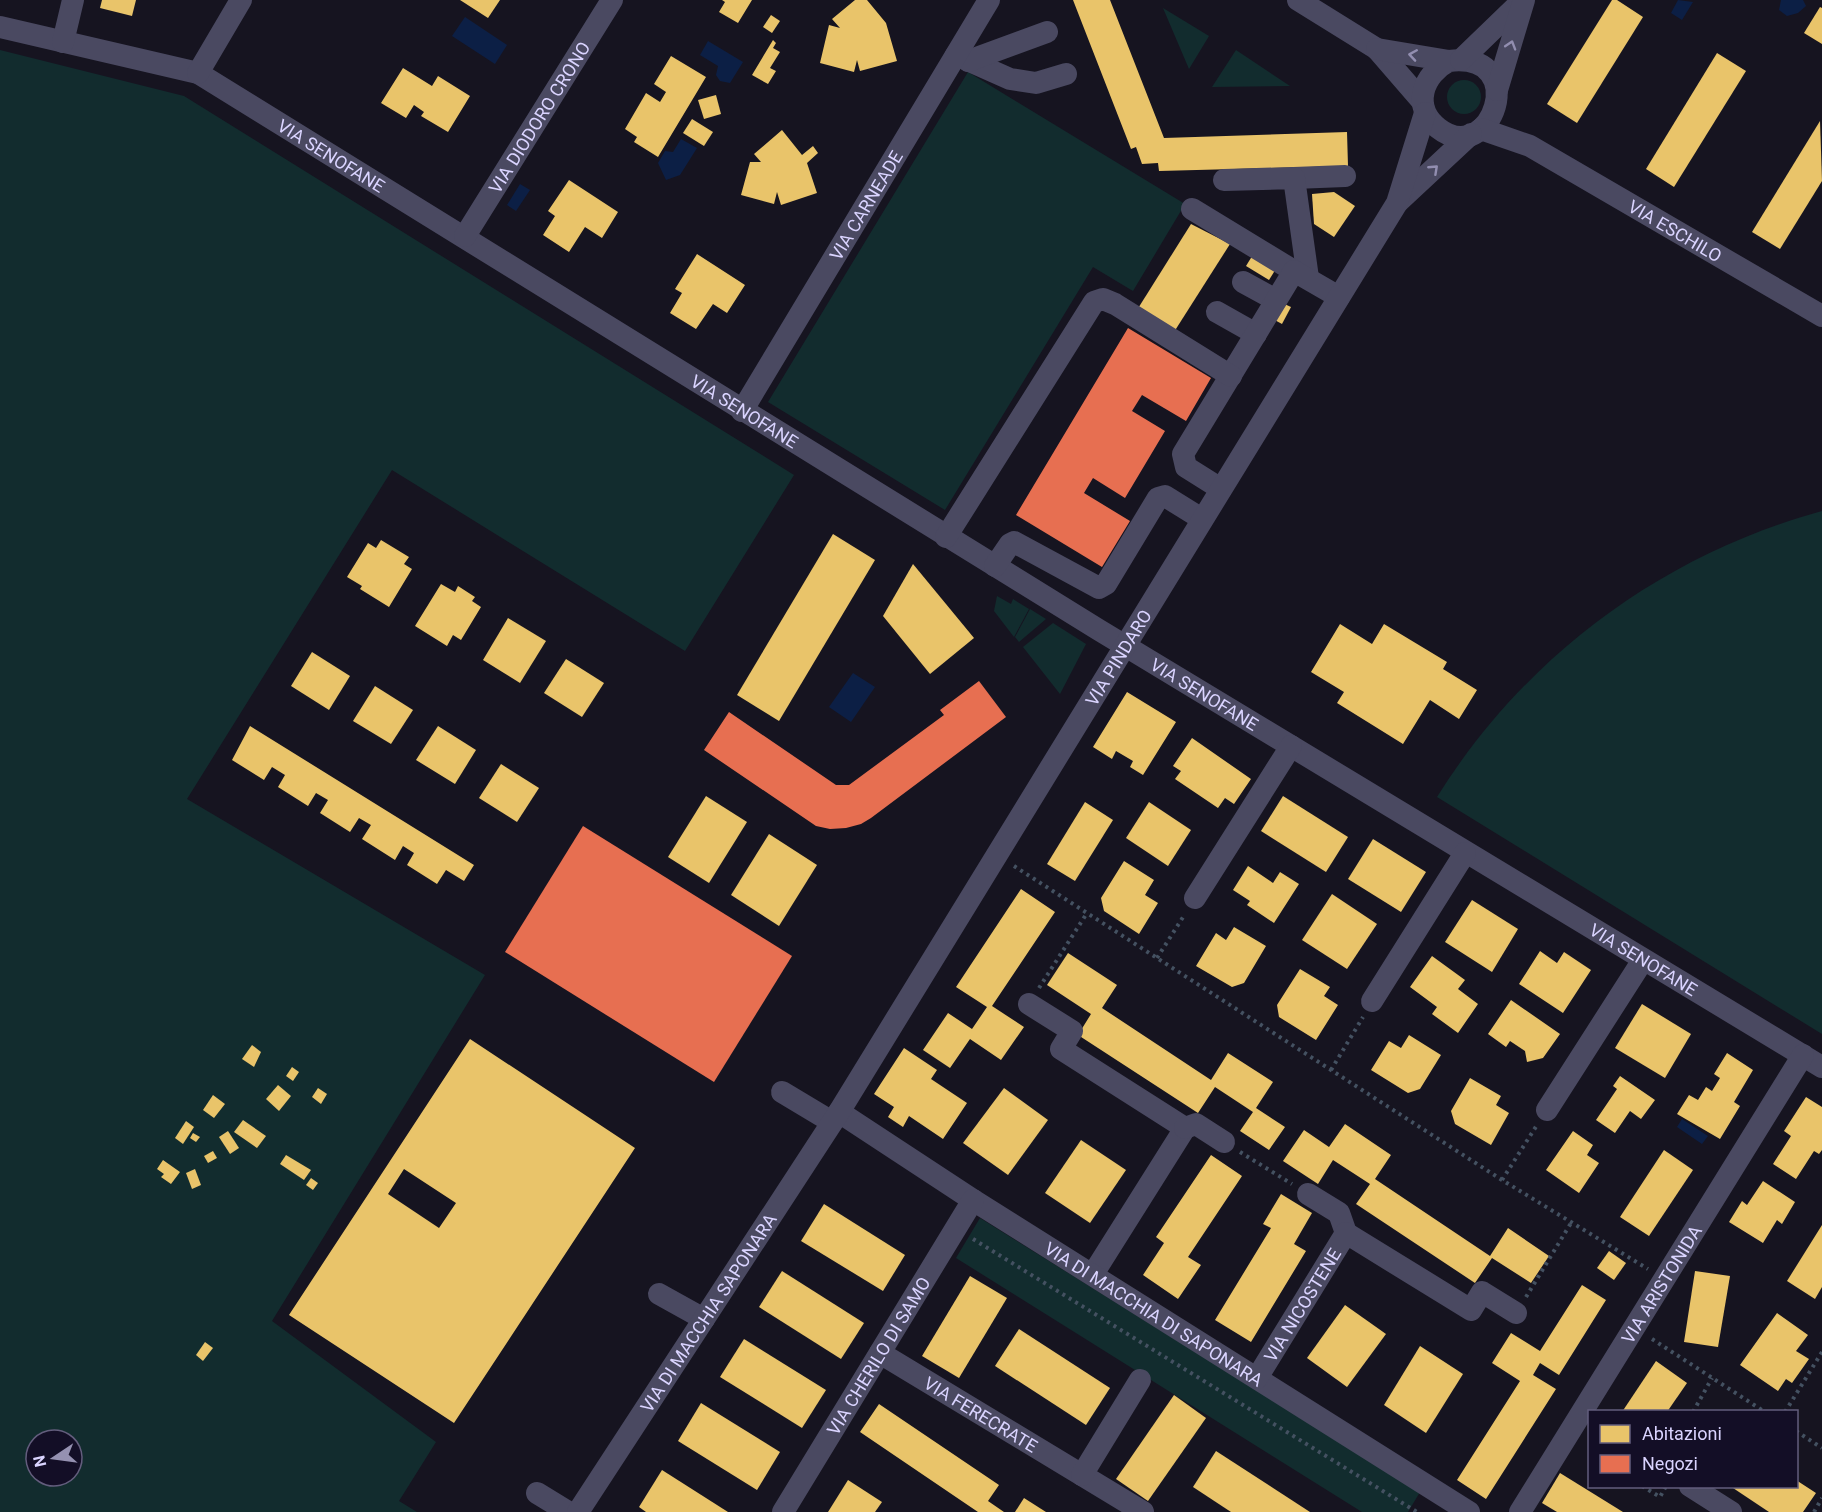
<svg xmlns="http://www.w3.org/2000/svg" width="1822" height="1512" font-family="Roboto,sans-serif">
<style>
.green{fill:#122c2e;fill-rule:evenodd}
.water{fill:#0c1f45}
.homes{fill:#e9c46a;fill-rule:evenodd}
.shops{fill:#e76f51}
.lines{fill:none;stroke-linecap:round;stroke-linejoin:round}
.path{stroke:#445161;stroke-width:4;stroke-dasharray:3 4.5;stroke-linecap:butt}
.minor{stroke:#4a4961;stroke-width:22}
.oneway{stroke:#928eb0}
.labels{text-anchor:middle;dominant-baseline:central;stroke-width:6;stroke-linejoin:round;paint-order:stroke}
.street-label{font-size:18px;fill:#dad4ff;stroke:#130e26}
</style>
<rect width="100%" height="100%" fill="#161420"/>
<!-- green -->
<g class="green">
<path d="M 1163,8 L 1209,36 L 1189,69 Z"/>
<path d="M 0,50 L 184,96 L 794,475 L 685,651 L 392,470 L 187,799 L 485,975 L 272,1321 L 436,1442 L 399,1501 L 417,1512 L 0,1512 ZM 36,1440 L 72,1440 L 72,1476 L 36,1476 Z"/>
<path d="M 1236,50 L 1290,86 L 1212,87 Z"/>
<path d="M 968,72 L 1185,204 L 1133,291 L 1093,267 L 945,510 L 768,402 Z"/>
<circle cx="1464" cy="97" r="17"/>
<path d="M 1822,511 L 1822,1034 L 1437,797 C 1525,656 1662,555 1822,511 Z"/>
<path d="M 997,596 L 1011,604 L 1013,599 L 1029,609 L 1014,637 L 994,611 Z"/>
<path d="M 1030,609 L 1046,619 L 1019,642 L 1015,637 Z"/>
<path d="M 1053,623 L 1086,644 L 1060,694 L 1023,647 Z"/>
<path d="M 980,1218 L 1420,1492 L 1408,1512 L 1362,1512 L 956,1258 Z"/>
</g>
<!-- water -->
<g class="water">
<path d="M 1678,0 L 1693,2 L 1682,20 L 1671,13 Z"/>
<path d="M 1781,0 L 1803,0 L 1806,6 L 1798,13 L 1787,16 L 1779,10 Z"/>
<path d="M 465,17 L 507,45 L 495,64 L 452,36 Z"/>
<path d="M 708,41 L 743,62 L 730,83 L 720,81 L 716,75 L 718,66 L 700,55 Z"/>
<path d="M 681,139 L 697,148 L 680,175 L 666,180 L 658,163 L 665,151 L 673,152 Z"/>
<path d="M 520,184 L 530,190 L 516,211 L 507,205 Z"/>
<path d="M 853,673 L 875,687 L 851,722 L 829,707 Z"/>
<path d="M 1682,1119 L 1708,1136 L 1702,1144 L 1677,1127 Z"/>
</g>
<!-- homes -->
<g class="homes">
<path d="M 102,0 L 136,0 L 132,16 L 100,8 Z"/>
<path d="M 460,0 L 500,0 L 488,18 Z"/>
<path d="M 722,0 L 752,0 L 738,23 L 719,12 L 725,2 Z"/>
<path d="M 855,0 L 867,0 L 886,23 L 897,61 L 860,71 L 857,60 L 854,72 L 820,63 L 829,25 L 840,28 L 832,19 Z"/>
<path d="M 1073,0 L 1110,0 L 1164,138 L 1347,132 L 1348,166 L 1159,171 L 1158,163 L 1142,164 L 1136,147 L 1131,149 Z"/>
<path d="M 1612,0 L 1617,0 L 1643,17 L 1577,123 L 1547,104 Z"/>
<path d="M 1820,7 L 1822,8 L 1822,44 L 1804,33 Z"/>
<path d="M 771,15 L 780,21 L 772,33 L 763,27 Z"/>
<path d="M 773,40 L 776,43 L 773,48 L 780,52 L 770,68 L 776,71 L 768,84 L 752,75 Z"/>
<path d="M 1717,53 L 1746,71 L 1674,187 L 1646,169 Z"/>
<path d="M 671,56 L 706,77 L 658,157 L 634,142 L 637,137 L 625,129 L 646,93 L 660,102 L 666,92 L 654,84 Z"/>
<path d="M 403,68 L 432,86 L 438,76 L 470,96 L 448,132 L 421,116 L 424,112 L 414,105 L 406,118 L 381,103 Z"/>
<path d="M 716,95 L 721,114 L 704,119 L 698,100 Z"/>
<path d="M 692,119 L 713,132 L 704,146 L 683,133 Z"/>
<path d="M 1820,121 L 1822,181 L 1780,249 L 1752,232 Z"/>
<path d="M 782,130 L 802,155 L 813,146 L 818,153 L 807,163 L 817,193 L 781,205 L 777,192 L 774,204 L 741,195 L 750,162 L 761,162 L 754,154 Z"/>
<path d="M 569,180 L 618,212 L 602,238 L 585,227 L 569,252 L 543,235 L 555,216 L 548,211 Z"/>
<path d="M 1334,192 L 1355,206 L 1334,237 L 1314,224 L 1312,194 Z"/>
<path d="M 1191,224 L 1230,244 L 1174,332 L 1137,310 Z"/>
<path d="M 1254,253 L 1277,267 L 1269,280 L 1246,266 Z"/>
<path d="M 697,254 L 745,285 L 727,313 L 713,304 L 696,329 L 670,313 L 682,293 L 675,289 Z"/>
<path d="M 1280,302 L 1291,307 L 1282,324 L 1271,318 Z"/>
<path d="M 833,534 L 875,560 L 779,721 L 737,695 Z"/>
<path d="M 381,540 L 409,557 L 404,564 L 412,569 L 389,607 L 360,589 L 362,586 L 347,577 L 368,543 L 376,548 Z"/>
<path d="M 913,564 L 974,638 L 930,674 L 883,616 Z"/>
<path d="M 441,584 L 455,592 L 458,586 L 475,597 L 472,601 L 481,607 L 461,640 L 453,635 L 447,646 L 415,626 Z"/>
<path d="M 508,618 L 546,641 L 520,683 L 483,660 Z"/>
<path d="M 1340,624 L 1372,644 L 1384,624 L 1447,662 L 1443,669 L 1477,690 L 1459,719 L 1430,700 L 1403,744 L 1337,703 L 1344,692 L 1311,672 Z"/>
<path d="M 312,652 L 350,676 L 329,710 L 291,686 Z"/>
<path d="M 566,659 L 604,683 L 582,717 L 544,693 Z"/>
<path d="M 375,686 L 413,710 L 391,744 L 353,721 Z"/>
<path d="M 1127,692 L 1176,722 L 1143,775 L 1130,767 L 1133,761 L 1116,751 L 1112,759 L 1093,747 Z"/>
<path d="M 250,726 L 474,865 L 464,881 L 446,870 L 437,884 L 407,865 L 414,853 L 403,846 L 395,860 L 362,839 L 371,825 L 359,818 L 350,832 L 320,813 L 328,800 L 316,793 L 308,806 L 278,787 L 285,775 L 272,767 L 264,780 L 232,760 Z"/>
<path d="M 438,726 L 476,750 L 455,784 L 416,760 Z"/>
<path d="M 1192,738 L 1251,779 L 1234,804 L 1225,798 L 1218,808 L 1175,779 L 1181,771 L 1173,766 Z"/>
<path d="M 501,764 L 539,788 L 517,822 L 479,798 Z"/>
<path d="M 706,796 L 747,822 L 709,883 L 668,857 Z"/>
<path d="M 1283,796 L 1348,837 L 1326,872 L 1261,831 Z"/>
<path d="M 1085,802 L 1113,820 L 1075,881 L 1047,864 Z"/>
<path d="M 1149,802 L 1191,830 L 1168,866 L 1126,838 Z"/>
<path d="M 769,834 L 817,865 L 779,926 L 731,895 Z"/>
<path d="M 1373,839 L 1426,872 L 1401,912 L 1348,879 Z"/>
<path d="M 1124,861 L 1154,880 L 1145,895 L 1158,903 L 1139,934 L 1104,911 L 1101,898 Z"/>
<path d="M 1248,866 L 1273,883 L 1280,872 L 1299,884 L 1274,923 L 1247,905 L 1250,901 L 1233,890 Z"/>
<path d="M 1021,889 L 1055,912 L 992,1006 L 1024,1027 L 1001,1060 L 970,1039 L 950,1068 L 923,1050 L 948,1013 L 972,1029 L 987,1007 L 956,987 Z"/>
<path d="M 1332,894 L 1377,924 L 1347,969 L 1302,940 Z"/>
<path d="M 1472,900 L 1518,929 L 1492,972 L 1445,942 Z"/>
<path d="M 1234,927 L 1266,946 L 1244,983 L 1232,987 L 1196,966 L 1216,933 L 1226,940 Z"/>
<path d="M 1540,951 L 1557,963 L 1564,952 L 1591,970 L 1563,1013 L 1519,984 Z"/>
<path d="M 1068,953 L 1117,985 L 1102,1008 L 1211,1080 L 1228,1053 L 1273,1082 L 1256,1108 L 1285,1127 L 1269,1150 L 1240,1131 L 1253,1112 L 1215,1087 L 1198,1113 L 1078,1035 L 1091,1014 L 1047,985 Z"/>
<path d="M 1432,956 L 1465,980 L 1458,989 L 1478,1004 L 1458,1033 L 1432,1014 L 1437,1007 L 1410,987 Z"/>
<path d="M 1300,969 L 1330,987 L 1324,996 L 1338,1005 L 1316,1040 L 1279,1017 L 1277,1005 Z"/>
<path d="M 1511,1000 L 1560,1034 L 1543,1058 L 1527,1062 L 1525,1051 L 1510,1041 L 1506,1047 L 1488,1034 Z"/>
<path d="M 1642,1004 L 1691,1034 L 1665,1078 L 1615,1048 Z"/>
<path d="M 1409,1035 L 1441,1055 L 1420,1089 L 1408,1093 L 1371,1070 L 1389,1041 L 1401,1048 Z"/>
<path d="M 470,1039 L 635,1148 L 454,1423 L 289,1315 ZM 404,1169 L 456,1203 L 439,1228 L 388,1194 Z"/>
<path d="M 252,1045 L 261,1052 L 254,1067 L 242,1059 Z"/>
<path d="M 904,1048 L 937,1070 L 931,1079 L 967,1103 L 943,1139 L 909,1116 L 903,1127 L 888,1117 L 894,1107 L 874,1094 Z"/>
<path d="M 1727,1053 L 1753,1070 L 1734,1102 L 1740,1106 L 1720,1139 L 1677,1114 L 1689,1095 L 1698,1100 L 1706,1087 L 1712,1091 L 1720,1078 L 1714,1074 Z"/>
<path d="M 292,1067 L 299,1072 L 293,1081 L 286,1076 Z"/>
<path d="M 1620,1076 L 1655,1100 L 1641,1119 L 1630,1111 L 1615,1133 L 1596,1120 L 1617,1089 L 1613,1086 Z"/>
<path d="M 1470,1078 L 1501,1096 L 1496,1105 L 1509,1113 L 1491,1145 L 1455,1124 L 1451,1111 Z"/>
<path d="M 278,1085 L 291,1096 L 279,1111 L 266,1099 Z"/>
<path d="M 318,1088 L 327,1094 L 321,1104 L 312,1097 Z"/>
<path d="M 1004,1088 L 1048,1120 L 1008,1175 L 963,1143 Z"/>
<path d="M 213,1095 L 225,1104 L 214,1118 L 203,1110 Z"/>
<path d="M 1806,1097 L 1822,1107 L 1822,1150 L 1819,1154 L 1814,1151 L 1796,1179 L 1773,1164 L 1791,1136 L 1784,1131 Z"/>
<path d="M 243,1120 L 266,1136 L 257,1148 L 234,1132 Z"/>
<path d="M 186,1121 L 194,1127 L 183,1144 L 175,1138 Z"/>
<path d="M 1345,1124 L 1391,1155 L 1375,1179 L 1490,1256 L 1508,1228 L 1549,1256 L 1531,1283 L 1492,1258 L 1475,1283 L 1356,1204 L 1370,1184 L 1333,1160 L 1318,1184 L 1283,1161 L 1304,1130 L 1329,1147 Z"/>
<path d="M 228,1131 L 239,1148 L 230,1154 L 219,1137 Z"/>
<path d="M 1573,1131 L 1593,1145 L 1587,1155 L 1599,1163 L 1579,1193 L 1546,1170 Z"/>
<path d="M 193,1133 L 200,1137 L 196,1142 L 190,1138 Z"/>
<path d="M 1081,1140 L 1126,1170 L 1090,1223 L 1045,1193 Z"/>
<path d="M 1664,1150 L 1693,1170 L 1649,1236 L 1620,1217 Z"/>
<path d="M 213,1151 L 217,1158 L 208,1163 L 204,1156 Z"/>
<path d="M 286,1155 L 311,1170 L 304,1180 L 280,1164 Z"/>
<path d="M 1211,1155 L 1242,1176 L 1188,1257 L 1201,1265 L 1178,1299 L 1143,1275 L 1164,1243 L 1156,1237 Z"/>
<path d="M 163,1160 L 180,1172 L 171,1184 L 161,1177 L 164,1174 L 157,1169 Z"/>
<path d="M 195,1169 L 201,1185 L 192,1189 L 186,1173 Z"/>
<path d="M 311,1178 L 318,1183 L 313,1190 L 306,1185 Z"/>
<path d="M 1763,1181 L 1795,1202 L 1782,1224 L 1777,1220 L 1763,1243 L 1729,1222 L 1742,1201 L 1747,1205 Z"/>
<path d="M 1281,1194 L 1312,1213 L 1294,1244 L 1306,1251 L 1251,1342 L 1215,1320 L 1271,1228 L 1263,1224 Z"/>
<path d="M 824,1204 L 905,1255 L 883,1291 L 801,1241 Z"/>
<path d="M 1822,1225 L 1822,1287 L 1815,1299 L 1787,1281 Z"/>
<path d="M 1609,1251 L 1626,1263 L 1614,1280 L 1597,1268 Z"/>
<path d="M 782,1271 L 864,1323 L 841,1359 L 759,1307 Z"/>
<path d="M 1695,1271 L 1730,1276 L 1718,1347 L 1684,1342 Z"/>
<path d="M 970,1276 L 1007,1298 L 959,1378 L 922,1356 Z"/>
<path d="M 1582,1285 L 1606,1300 L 1559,1375 L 1540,1363 L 1533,1375 L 1556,1389 L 1486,1499 L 1457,1480 L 1520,1381 L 1492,1363 L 1511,1333 L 1540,1351 Z"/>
<path d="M 1345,1305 L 1386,1334 L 1347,1387 L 1307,1358 Z"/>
<path d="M 1777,1313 L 1808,1335 L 1796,1351 L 1809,1359 L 1792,1383 L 1786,1379 L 1778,1391 L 1740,1365 Z"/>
<path d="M 1019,1329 L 1110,1388 L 1086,1425 L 995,1366 Z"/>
<path d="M 744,1339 L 826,1390 L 802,1428 L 720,1377 Z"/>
<path d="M 205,1342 L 213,1348 L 203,1361 L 196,1355 Z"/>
<path d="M 1420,1346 L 1463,1374 L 1426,1433 L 1384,1405 Z"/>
<path d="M 1656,1361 L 1687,1383 L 1667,1412 L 1622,1412 Z"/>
<path d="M 1174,1395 L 1206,1418 L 1148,1501 L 1116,1479 Z"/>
<path d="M 701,1403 L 780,1452 L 757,1490 L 678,1441 Z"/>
<path d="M 879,1404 L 999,1485 L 988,1501 L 1004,1512 L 978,1512 L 860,1432 Z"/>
<path d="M 1216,1451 L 1310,1512 L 1231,1512 L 1193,1487 Z"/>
<path d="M 662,1470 L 728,1512 L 646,1512 L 639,1507 Z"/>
<path d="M 1560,1473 L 1623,1512 L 1557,1512 L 1542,1503 Z"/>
<path d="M 848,1480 L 882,1502 L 875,1512 L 828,1512 Z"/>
<path d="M 1796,1480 L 1816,1493 L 1803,1512 L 1769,1512 L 1730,1486 L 1796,1486 Z"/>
<path d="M 1024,1498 L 1046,1512 L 1015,1512 Z"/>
</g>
<!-- shops -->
<g class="shops">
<path d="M 1128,328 L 1211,378 L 1186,421 L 1142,395 L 1132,411 L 1165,431 L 1125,498 L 1093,478 L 1084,493 L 1130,521 L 1102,567 L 1016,515 Z"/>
<path d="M 979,681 L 1006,717 L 871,818 L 861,824 L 846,828 L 830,829 L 816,826 L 704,750 L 729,712 L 836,785 L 849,785 L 944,715 L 940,710 Z"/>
<path d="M 583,826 L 792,956 L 714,1082 L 505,952 Z"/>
</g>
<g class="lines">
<!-- path -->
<g class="path">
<path d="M 1014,866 L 1502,1180 L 1648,1269"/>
<path d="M 1157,958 L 1185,914"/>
<path d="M 1039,988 L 1087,913"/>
<path d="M 1331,1070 L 1363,1017"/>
<path d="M 1240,1152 L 1292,1184"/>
<path d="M 1502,1180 L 1537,1125"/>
<path d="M 973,1239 L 1417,1512"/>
<path d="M 1526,1297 L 1571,1223"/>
<path d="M 1652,1339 L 1765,1412"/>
<path d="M 1693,1412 L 1712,1378"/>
<path d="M 1785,1412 L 1822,1352"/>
<path d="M 1796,1431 L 1822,1448"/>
<path d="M 1642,1486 L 1660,1497 L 1666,1486"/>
<path d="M 1814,1512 L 1822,1498"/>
</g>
<!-- minor -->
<g class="minor">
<path d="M 1298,0 L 1377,49 L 1422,101"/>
<path id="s1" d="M 0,27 L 198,73 L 1099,630 L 1822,1067"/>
<path d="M 63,42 L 73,0"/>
<path d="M 1377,49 L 1449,61 C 1533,51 1491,170 1438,128 C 1411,107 1423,74 1449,61"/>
<path d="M 956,55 L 1010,79 L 1036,83 L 1066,74"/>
<path d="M 1461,60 L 1522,1"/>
<path d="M 968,61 L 1047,32"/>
<path d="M 198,73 L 241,0"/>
<path d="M 1497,90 L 1524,0"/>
<path id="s2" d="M 1481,129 L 1530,146 L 1822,316"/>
<path d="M 1294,178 L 1345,176"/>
<path d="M 1224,180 L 1294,178 L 1308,278"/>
<path d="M 1398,202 L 1471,134"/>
<path d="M 1192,209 L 1294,271"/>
<path id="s3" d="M 465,236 L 612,0"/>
<path d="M 1243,282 L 1276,300"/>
<path d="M 1217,312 L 1256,334"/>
<path id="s4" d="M 742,411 L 989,0"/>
<path d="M 1221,489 L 1186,467 L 1183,454 L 1294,271 L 1339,297"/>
<path d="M 946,537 L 1094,302 L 1103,299 L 1115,304 L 1231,376"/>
<path d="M 995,566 L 1010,544 L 1014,542 L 1099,588 L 1106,584 L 1158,498 L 1165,496 L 1202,519"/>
<path d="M 1195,898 L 1291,746"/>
<path d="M 1372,1001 L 1465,853"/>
<path d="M 1029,1004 L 1072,1031 L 1061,1049 L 1185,1128 L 1093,1274"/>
<path d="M 782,1092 L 832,1122"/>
<path d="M 1547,1110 L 1643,960"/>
<path id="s5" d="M 839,1112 L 973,1200 L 1469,1512"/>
<path d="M 1185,1128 L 1196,1124 L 1224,1142"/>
<path d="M 1308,1194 L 1339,1213 L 1346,1233"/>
<path d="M 659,1294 L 704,1319"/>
<path id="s6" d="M 880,1353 L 1143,1512"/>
<path id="s7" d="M 1257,1378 L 1346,1233 L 1471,1310 L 1482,1292 L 1516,1313"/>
<path d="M 1082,1475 L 1140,1380"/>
<path d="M 1690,1486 L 1731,1512"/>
<path d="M 537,1493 L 568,1512"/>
<path id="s8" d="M 578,1512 L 839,1112 L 1397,203 L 1425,113"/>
<path id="s9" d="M 783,1512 L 973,1200"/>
<path id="s10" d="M 1520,1512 L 1803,1055"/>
</g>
</g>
<!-- one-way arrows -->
<defs><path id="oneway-chevron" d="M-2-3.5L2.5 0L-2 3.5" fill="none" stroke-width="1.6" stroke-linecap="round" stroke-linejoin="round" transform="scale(1.5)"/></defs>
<g class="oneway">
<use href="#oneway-chevron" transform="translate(1511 45) rotate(-73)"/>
<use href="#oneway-chevron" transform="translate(1413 55) rotate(-171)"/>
<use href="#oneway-chevron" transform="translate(1434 169) rotate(-43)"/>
</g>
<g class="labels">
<!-- street labels -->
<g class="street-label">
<text stroke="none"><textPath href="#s3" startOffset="140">VIA DIODORO CRONO</textPath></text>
<text stroke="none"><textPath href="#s1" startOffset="360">VIA SENOFANE</textPath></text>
<text stroke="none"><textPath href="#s4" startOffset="240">VIA CARNEADE</textPath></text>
<text stroke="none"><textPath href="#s2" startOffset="220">VIA ESCHILO</textPath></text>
<text stroke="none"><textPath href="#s1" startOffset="846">VIA SENOFANE</textPath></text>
<text stroke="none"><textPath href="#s8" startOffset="1011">VIA PINDARO</textPath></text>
<text stroke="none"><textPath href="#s1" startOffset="1386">VIA SENOFANE</textPath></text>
<text stroke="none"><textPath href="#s1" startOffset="1899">VIA SENOFANE</textPath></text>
<text stroke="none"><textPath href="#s10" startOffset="268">VIA ARISTONIDA</textPath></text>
<text stroke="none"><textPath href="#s7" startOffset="86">VIA NICOSTENE</textPath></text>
<text stroke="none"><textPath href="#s8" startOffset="238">VIA DI MACCHIA SAPONARA</textPath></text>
<text stroke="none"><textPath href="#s5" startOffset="374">VIA DI MACCHIA DI SAPONARA</textPath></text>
<text stroke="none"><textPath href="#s9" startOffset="183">VIA CHERILO DI SAMO</textPath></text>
<text stroke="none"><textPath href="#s6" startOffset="118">VIA FERECRATE</textPath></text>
</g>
</g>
<!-- legend -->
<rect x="1588" y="1410" width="210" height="78" fill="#130e26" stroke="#635d7d" stroke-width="1.5"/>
<rect x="1600" y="1425" width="30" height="18" fill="#e9c46a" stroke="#635d7d" stroke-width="1.5"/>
<text x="1642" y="1440" font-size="18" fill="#dad4ff">Abitazioni</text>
<rect x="1600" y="1455" width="30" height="18" fill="#e76f51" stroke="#635d7d" stroke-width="1.5"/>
<text x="1642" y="1470" font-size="18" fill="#dad4ff">Negozi</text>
<!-- north arrow -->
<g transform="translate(54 1458) rotate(257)"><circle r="28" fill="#130e26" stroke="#635d7d" stroke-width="1.5"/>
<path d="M0-4.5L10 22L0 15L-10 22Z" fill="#9591b1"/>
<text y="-9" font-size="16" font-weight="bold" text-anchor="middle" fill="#dad4ff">N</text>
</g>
</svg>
